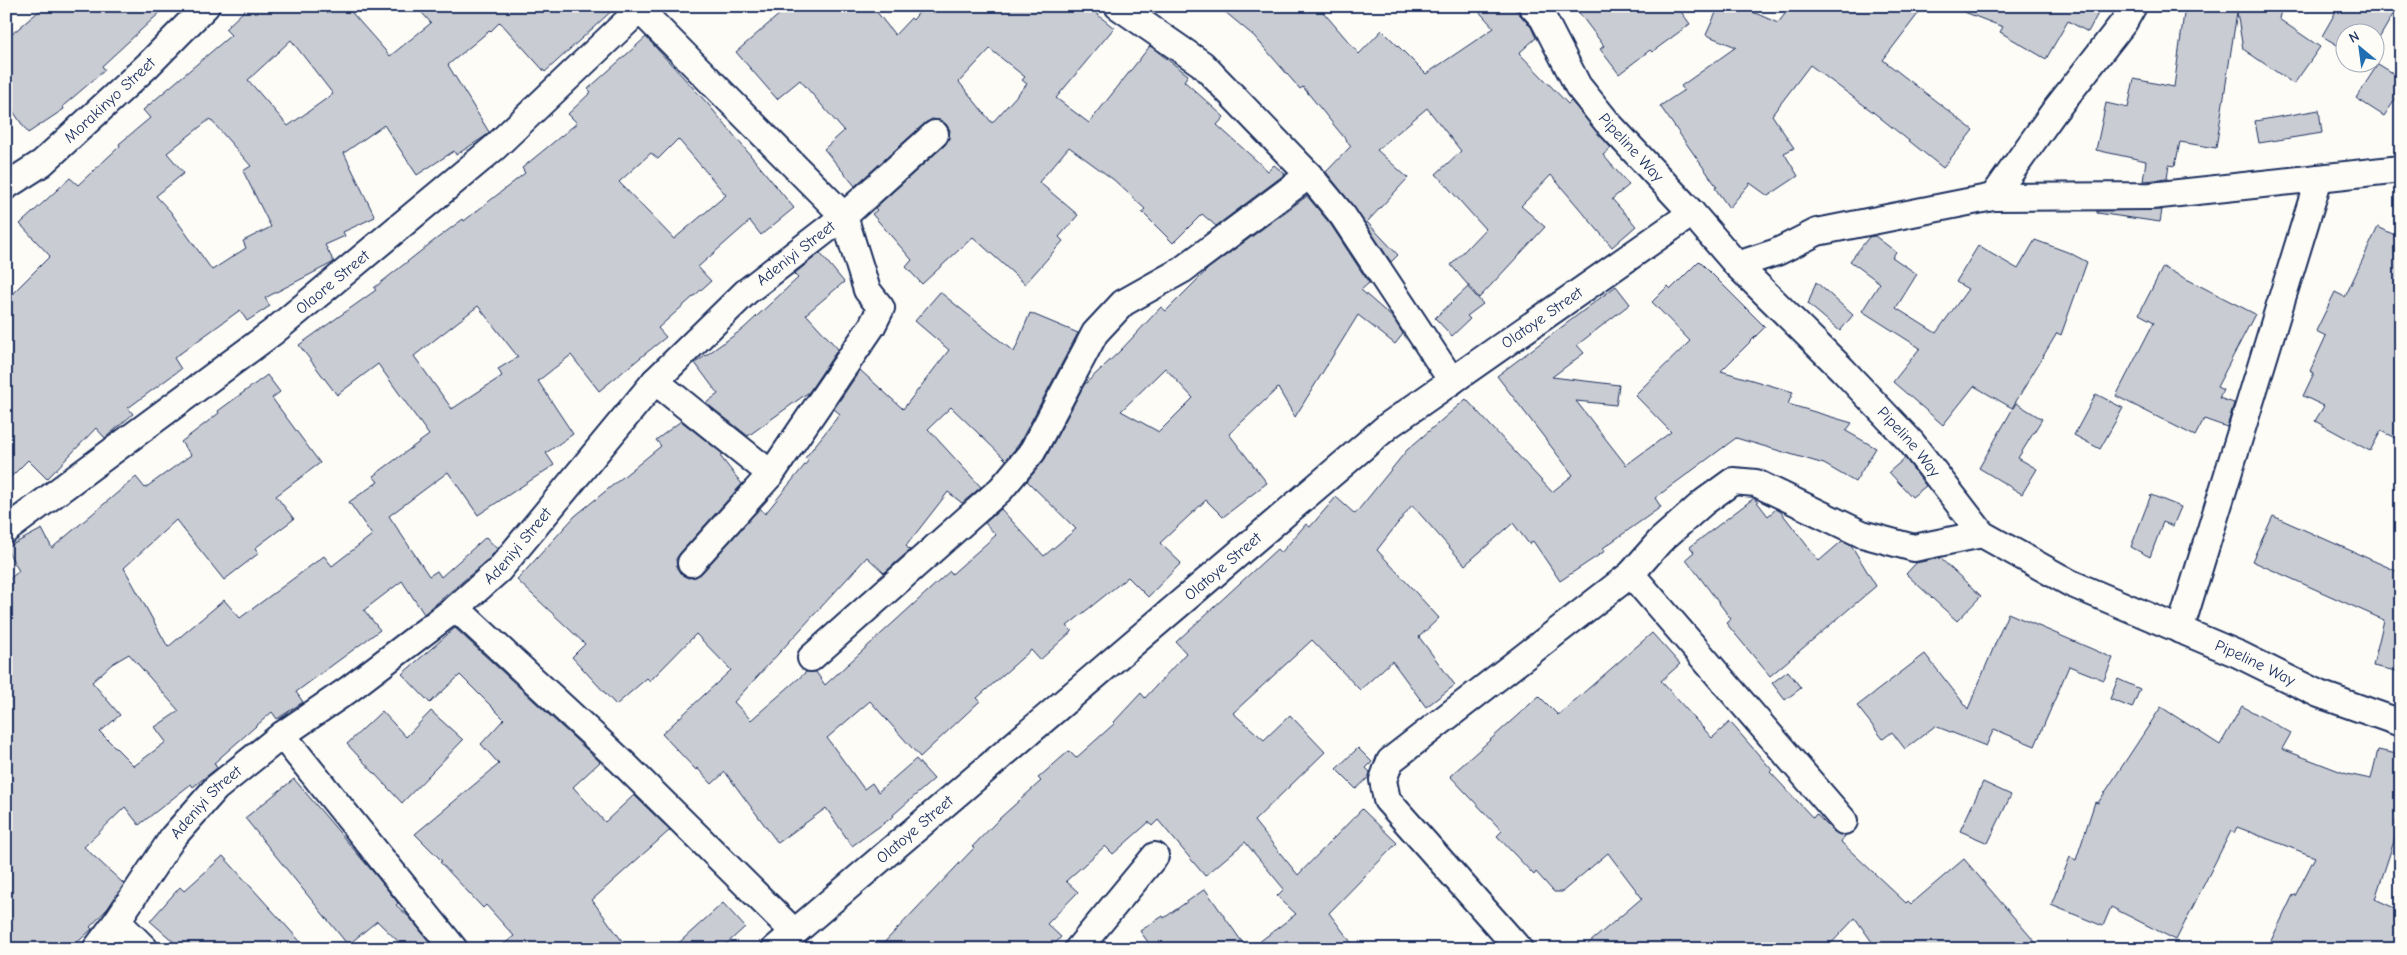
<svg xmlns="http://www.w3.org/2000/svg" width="2407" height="955" font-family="'Comic Neue',sans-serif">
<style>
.building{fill:#c9ccd3;stroke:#1b2f5e;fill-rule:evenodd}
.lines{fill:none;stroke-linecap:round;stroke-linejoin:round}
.minor-casing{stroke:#1b2f5e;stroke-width:30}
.minor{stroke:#fdfcf7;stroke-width:26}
.labels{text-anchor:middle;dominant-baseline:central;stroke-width:4;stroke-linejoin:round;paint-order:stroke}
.street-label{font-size:16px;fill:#1b2f5e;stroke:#fdfcf7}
</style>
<rect width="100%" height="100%" fill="#fdfcf7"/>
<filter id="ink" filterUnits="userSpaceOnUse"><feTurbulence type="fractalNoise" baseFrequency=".02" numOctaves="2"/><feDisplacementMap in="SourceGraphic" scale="10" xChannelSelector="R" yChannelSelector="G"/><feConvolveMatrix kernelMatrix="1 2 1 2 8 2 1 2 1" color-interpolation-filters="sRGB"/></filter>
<g filter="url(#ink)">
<!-- building -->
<g class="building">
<path d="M 45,6 L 167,6 L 102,66 L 105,70 L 63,106 L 64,109 L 28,133 L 6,101 L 6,39 Z"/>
<path d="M 249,6 L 346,6 L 390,56 L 431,23 L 416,6 L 617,6 L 545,72 L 500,22 L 490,32 L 489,31 L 448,65 L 489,132 L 484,137 L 456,155 L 454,151 L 417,175 L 384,125 L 344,153 L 375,217 L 343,232 L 345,236 L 325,245 L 334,262 L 265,298 L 270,306 L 247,321 L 240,310 L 174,358 L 181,369 L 128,408 L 133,414 L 105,438 L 96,428 L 47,479 L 28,460 L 6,482 L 6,300 L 50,256 L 20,224 L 70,178 L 78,185 L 120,146 L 119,144 L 150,118 L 143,110 L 231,35 L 225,29 ZM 291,40 L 333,94 L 288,126 L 248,80 ZM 210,119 L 251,166 L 243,171 L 271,227 L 243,241 L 246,248 L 212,270 L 170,211 L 156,196 L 184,173 L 167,153 Z"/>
<path d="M 789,6 L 872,6 L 895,35 L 911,18 L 913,20 L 924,6 L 1087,6 L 1114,28 L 1056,98 L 1089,123 L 1150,46 L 1188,75 L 1184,81 L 1224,117 L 1217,125 L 1268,171 L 1274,165 L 1285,174 L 1216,226 L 1202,214 L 1173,243 L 1142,212 L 1145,209 L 1114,180 L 1069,147 L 1039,182 L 1078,215 L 1059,237 L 1063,241 L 1025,284 L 973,237 L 922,284 L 906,267 L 912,260 L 872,214 L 877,210 L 875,208 L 945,145 L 949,138 L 950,130 L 946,124 L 940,120 L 932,119 L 925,123 L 855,186 L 824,149 L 844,131 L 800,80 L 777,99 L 736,52 ZM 990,49 L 1025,77 L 1022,80 L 1027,84 L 992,123 L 959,82 Z"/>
<path d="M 1218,6 L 1318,6 L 1359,54 L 1382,30 L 1426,74 L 1494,28 L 1474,6 L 1512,6 L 1531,27 L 1536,38 L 1519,53 L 1568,104 L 1571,101 L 1611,148 L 1603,155 L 1629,185 L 1612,199 L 1636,226 L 1612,247 L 1551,175 L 1521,206 L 1545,227 L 1479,298 L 1451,265 L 1485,229 L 1436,174 L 1461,151 L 1427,108 L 1377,150 L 1408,178 L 1367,222 L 1398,255 L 1391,262 L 1355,208 L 1326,172 L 1351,146 L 1303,87 L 1300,89 L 1254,36 Z"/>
<path d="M 1574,6 L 1677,6 L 1690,24 L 1652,52 L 1650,50 L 1619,74 L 1600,49 L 1604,46 Z"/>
<path d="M 1719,6 L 1739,6 L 1778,23 L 1791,6 L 1924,6 L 1883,60 L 1973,130 L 1943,168 L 1873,112 L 1810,65 L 1772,115 L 1794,148 L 1784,153 L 1798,176 L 1768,196 L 1750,183 L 1729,208 L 1715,188 L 1717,187 L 1660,106 L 1684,90 L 1681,86 L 1736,47 L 1706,35 Z"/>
<path d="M 1954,6 L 2102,6 L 2088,32 L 2068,21 L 2046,59 L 2000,32 L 2003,27 L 1954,8 Z"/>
<path d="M 2185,6 L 2282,6 L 2279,19 L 2320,47 L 2294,84 L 2243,49 L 2237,12 L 2216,148 L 2180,142 L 2175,166 L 2169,165 L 2167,179 L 2143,181 L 2146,161 L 2096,150 L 2106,103 L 2128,108 L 2134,79 L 2174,87 Z"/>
<path d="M 2339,6 L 2398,6 L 2374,47 L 2374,32 L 2344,32 L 2344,49 L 2322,36 Z"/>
<path d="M 646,37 L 708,104 L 794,208 L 761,235 L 750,221 L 698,267 L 711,281 L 658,328 L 666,337 L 599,391 L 571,355 L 538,381 L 573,434 L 546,453 L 554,465 L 478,515 L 448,472 L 389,516 L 429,576 L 437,571 L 441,577 L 486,537 L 497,549 L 488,560 L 424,614 L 402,581 L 364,610 L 380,630 L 296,692 L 303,702 L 277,719 L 272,712 L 214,763 L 217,768 L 193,787 L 191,784 L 139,825 L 125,807 L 84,847 L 124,884 L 108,908 L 90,927 L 92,929 L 70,949 L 6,949 L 6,582 L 19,571 L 6,548 L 42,529 L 52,548 L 136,477 L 145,488 L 191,455 L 181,442 L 219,413 L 218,411 L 267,375 L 280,392 L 272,398 L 320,463 L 276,496 L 294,519 L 255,548 L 259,553 L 224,580 L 176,520 L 124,568 L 168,647 L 224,600 L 240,618 L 324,556 L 332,566 L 372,535 L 349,502 L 378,482 L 373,476 L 429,435 L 378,364 L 337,395 L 299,345 L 376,290 L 374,288 L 431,243 L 463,219 L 464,221 L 525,173 L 522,168 L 577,123 L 568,114 L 591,92 L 588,89 ZM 678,139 L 726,195 L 674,239 L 619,182 L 651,153 L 658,159 ZM 478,306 L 518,357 L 498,369 L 502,376 L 452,409 L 414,356 ZM 129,654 L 179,711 L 155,727 L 166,742 L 134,766 L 100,732 L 120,715 L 92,682 L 112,664 Z"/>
<path d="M 2378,64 L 2401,78 L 2401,91 L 2384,116 L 2356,98 Z"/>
<path d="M 2319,110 L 2322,133 L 2259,143 L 2255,121 Z"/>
<path d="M 1307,196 L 1331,225 L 1369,283 L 1361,290 L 1393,318 L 1403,334 L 1395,344 L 1358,315 L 1295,417 L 1278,388 L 1229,434 L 1267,483 L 1223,517 L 1206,500 L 1160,543 L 1181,563 L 1148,597 L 1128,577 L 1067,626 L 1072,631 L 1040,660 L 1031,650 L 977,698 L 980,701 L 920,757 L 870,701 L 827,738 L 864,789 L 872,783 L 878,792 L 916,759 L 934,779 L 893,815 L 894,816 L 852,846 L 826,808 L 778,843 L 725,772 L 712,784 L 697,768 L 696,770 L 662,734 L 731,670 L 696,634 L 650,681 L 647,678 L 616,705 L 572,657 L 585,644 L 517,580 L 575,516 L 661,446 L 656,440 L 681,421 L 723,454 L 720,456 L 742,484 L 680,553 L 676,559 L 677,568 L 681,574 L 688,578 L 696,577 L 702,573 L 760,508 L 765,514 L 808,461 L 805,458 L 840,414 L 834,409 L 860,370 L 903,409 L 949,350 L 915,321 L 940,292 L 1014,352 L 1030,313 L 1078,333 L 1019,444 L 1006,460 L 951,407 L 928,429 L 981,487 L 962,503 L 948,492 L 906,546 L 910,550 L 884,573 L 867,557 L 734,702 L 751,720 L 806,672 L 816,672 L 825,685 L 950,571 L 952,574 L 996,535 L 985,523 L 1001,509 L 1044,556 L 1076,529 L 1027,481 L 1045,459 L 1084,385 L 1121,350 L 1161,307 L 1166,311 L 1209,268 ZM 1165,368 L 1193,398 L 1159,432 L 1121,411 Z"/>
<path d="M 2162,210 L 2160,222 L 2097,213 L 2097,211 Z"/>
<path d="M 2378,227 L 2401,238 L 2401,441 L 2381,431 L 2370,451 L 2315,421 L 2324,406 L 2303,396 L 2314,373 L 2310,371 L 2326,336 L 2316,331 L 2335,292 L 2345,297 Z"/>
<path d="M 1875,236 L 1896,252 L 1892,257 L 1917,274 L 1896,308 L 1936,333 L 1968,289 L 1956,282 L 1978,246 L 2018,269 L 2035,240 L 2070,253 L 2087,262 L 2061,335 L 2057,333 L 2012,408 L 1974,386 L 1943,425 L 1893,382 L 1920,348 L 1862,311 L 1880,283 L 1850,261 L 1869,237 Z"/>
<path d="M 820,253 L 844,282 L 806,314 L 838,349 L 809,392 L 748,436 L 706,403 L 718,394 L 695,363 L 743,329 L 798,278 L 794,274 Z"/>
<path d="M 1699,261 L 1765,327 L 1721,371 L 1793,392 L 1788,404 L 1852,423 L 1846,431 L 1876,448 L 1855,482 L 1824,464 L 1736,438 L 1655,498 L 1661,507 L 1603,548 L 1605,551 L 1560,581 L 1533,541 L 1529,544 L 1513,523 L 1465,565 L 1412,505 L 1377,550 L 1439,618 L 1419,637 L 1455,685 L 1426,707 L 1392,661 L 1360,690 L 1312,640 L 1233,713 L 1264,740 L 1290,715 L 1325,752 L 1254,821 L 1298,875 L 1362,809 L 1397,843 L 1329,913 L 1356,949 L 1250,949 L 1296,914 L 1277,896 L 1284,889 L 1245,842 L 1205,876 L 1158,820 L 1152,826 L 1149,822 L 1113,854 L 1105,846 L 1066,881 L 1078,892 L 1047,924 L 1061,937 L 1050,949 L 878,949 L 974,848 L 972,847 L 1000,818 L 1041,781 L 1038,778 L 1069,751 L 1076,758 L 1115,723 L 1114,722 L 1141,693 L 1145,698 L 1186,653 L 1176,642 L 1277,549 L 1281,553 L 1306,524 L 1310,527 L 1336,497 L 1355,514 L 1407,450 L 1466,399 L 1552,492 L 1573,475 L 1497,376 L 1616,286 L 1630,304 L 1577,345 L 1584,353 L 1552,377 L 1619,385 L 1616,405 L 1576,401 L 1626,465 L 1671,432 L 1635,395 L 1690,341 L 1652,302 L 1668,286 L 1671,289 Z"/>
<path d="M 2163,267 L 2255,314 L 2217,387 L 2223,390 L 2219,398 L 2234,403 L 2227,427 L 2204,419 L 2195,436 L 2116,396 L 2154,322 L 2139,314 Z"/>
<path d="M 1816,282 L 1853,315 L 1840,331 L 1808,304 Z"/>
<path d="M 1468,287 L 1483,304 L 1467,316 L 1470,319 L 1452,336 L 1435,318 Z"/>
<path d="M 2096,394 L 2123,408 L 2100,449 L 2074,435 Z"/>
<path d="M 2016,403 L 2042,419 L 2018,458 L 2037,469 L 2022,494 L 1979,468 Z"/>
<path d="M 1905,458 L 1926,486 L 1912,497 L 1889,472 Z"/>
<path d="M 2151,495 L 2181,507 L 2173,526 L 2163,522 L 2150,557 L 2131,547 Z"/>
<path d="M 1754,498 L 1768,516 L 1776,509 L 1781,512 L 1819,561 L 1842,541 L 1851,545 L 1876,586 L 1770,676 L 1726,623 L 1731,619 L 1686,559 L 1694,552 L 1690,547 Z"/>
<path d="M 2273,516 L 2401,573 L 2401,672 L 2373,666 L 2384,620 L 2252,561 Z"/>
<path d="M 1940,558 L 1981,596 L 1957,621 L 1906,574 L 1916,563 Z"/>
<path d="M 2008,613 L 2113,658 L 2104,680 L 2069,666 L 2035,746 L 1994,729 L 1986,746 L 1935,726 L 1905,749 L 1892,732 L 1883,739 L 1857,706 L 1925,654 L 1968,709 Z"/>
<path d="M 455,628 L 600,762 L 573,787 L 605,822 L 634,795 L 670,830 L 592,900 L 628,949 L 498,949 L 514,936 L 486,905 L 483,908 L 440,862 L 442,861 L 415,834 L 499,764 L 481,744 L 504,719 L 460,675 L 430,703 L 402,674 Z"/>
<path d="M 1652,633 L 1680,664 L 1661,681 L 1712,738 L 1730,722 L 1772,770 L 1770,772 L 1813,818 L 1816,814 L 1833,831 L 1845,836 L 1841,842 L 1906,903 L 1908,901 L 1911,904 L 1964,859 L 2041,949 L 1877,949 L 1855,918 L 1826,949 L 1582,949 L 1642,898 L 1608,853 L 1562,892 L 1554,892 L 1536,872 L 1534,875 L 1497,836 L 1502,831 L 1450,776 L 1539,696 L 1558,715 Z"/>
<path d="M 1788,671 L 1801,688 L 1785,700 L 1772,683 Z"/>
<path d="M 2118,679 L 2140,689 L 2132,708 L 2110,699 Z"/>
<path d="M 2242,706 L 2291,733 L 2282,749 L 2347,774 L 2371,779 L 2378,750 L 2401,755 L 2401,800 L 2395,825 L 2399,826 L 2375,899 L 2401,911 L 2401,949 L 2267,949 L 2293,895 L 2295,896 L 2315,857 L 2237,827 L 2234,833 L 2231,831 L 2176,940 L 2111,907 L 2103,926 L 2051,905 L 2070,857 L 2076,860 L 2095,802 L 2098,803 L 2161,707 L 2220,745 Z"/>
<path d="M 382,711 L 406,737 L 431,711 L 463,740 L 402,803 L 347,744 Z"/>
<path d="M 1358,748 L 1372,762 L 1366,768 L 1370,772 L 1369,777 L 1356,789 L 1336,769 Z"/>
<path d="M 294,779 L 378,878 L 398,903 L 396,905 L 410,918 L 435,949 L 406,949 L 377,921 L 348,945 L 245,818 Z"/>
<path d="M 1983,782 L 2011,795 L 1988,843 L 1960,831 Z"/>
<path d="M 223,856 L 307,949 L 182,949 L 150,921 L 180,887 L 184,891 Z"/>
<path d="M 1205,889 L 1247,949 L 1153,949 L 1140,931 L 1163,916 L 1164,918 Z"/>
<path d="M 723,903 L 745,927 L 721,949 L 672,949 Z"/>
</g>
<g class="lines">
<defs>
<g id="minor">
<path d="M 636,6 L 844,216 L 867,290 L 881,308 L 872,326 L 771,474 L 691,563"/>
<path d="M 1118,6 L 1202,64 L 1309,175 L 1343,216 L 1452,381"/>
<path id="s1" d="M 1532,6 L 1543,18 L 1578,86 L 1607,122 L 1692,213 L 1737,265 L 1842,369 L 1911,442 L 1982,534 L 2070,583 L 2240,655 L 2319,694 L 2401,723"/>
<path id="s2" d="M 6,186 L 42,163 L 147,66 L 206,6"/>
<path d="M 1993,197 L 2053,113 L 2124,22 L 2133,6"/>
<path d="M 1737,265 L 1777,252 L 1817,232 L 1993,197 L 2151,196 L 2401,169"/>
<path d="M 655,381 L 771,474"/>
<path id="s3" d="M 6,530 L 273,332 L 494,148 L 639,10"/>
<path d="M 1631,574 L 1844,821"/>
<path d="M 456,608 L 621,761 L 794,932"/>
<path d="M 2180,630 L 2319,178"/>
<path d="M 811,658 L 1001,489 L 1032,452 L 1095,333 L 1123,303 L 1182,270 L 1309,175"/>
<path d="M 282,735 L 454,949"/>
<path d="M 117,921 L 145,949"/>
<path id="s4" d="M 96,949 L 117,921 L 173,837 L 216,788 L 282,735 L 348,690 L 456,608 L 499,570 L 655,381 L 746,292 L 844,216 L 935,134"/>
<path id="s5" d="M 775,949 L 1389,425 L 1692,213"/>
<path d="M 1078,949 L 1155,856"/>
<path d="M 1519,949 L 1387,800 L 1383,780 L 1390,761 L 1631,574 L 1660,541 L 1704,502 L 1733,481 L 1756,483 L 1862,534 L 1914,548 L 1982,534"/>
</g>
</defs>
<!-- minor casing -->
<use href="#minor" class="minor-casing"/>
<!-- minor -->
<use href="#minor" class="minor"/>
</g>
</g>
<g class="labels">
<!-- street labels -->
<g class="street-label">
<text stroke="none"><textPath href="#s2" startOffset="135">Morakinyo Street</textPath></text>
<text stroke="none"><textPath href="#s1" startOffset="174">Pipeline Way</textPath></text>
<text stroke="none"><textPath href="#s4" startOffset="994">Adeniyi Street</textPath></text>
<text stroke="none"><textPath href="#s3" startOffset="410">Olaore Street</textPath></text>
<text stroke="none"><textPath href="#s5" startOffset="994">Olatoye Street</textPath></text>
<text stroke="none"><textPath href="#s1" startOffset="579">Pipeline Way</textPath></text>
<text stroke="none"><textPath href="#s4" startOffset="589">Adeniyi Street</textPath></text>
<text stroke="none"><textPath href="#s5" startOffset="589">Olatoye Street</textPath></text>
<text stroke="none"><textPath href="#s1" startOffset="999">Pipeline Way</textPath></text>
<text stroke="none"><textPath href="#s4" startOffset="184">Adeniyi Street</textPath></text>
<text stroke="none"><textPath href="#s5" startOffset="184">Olatoye Street</textPath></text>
</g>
</g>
<!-- margin -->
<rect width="2407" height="955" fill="none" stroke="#fdfcf7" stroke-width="25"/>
<rect x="12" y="12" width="2382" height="930" fill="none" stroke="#1b2f5e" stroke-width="2" filter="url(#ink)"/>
<!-- north arrow -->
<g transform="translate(2360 48) rotate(331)"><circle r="24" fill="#fdfcf7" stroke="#a3aaba"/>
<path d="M0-4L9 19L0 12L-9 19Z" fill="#1f6fb2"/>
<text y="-8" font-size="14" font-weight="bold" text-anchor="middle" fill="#1b2f5e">N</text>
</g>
</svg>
